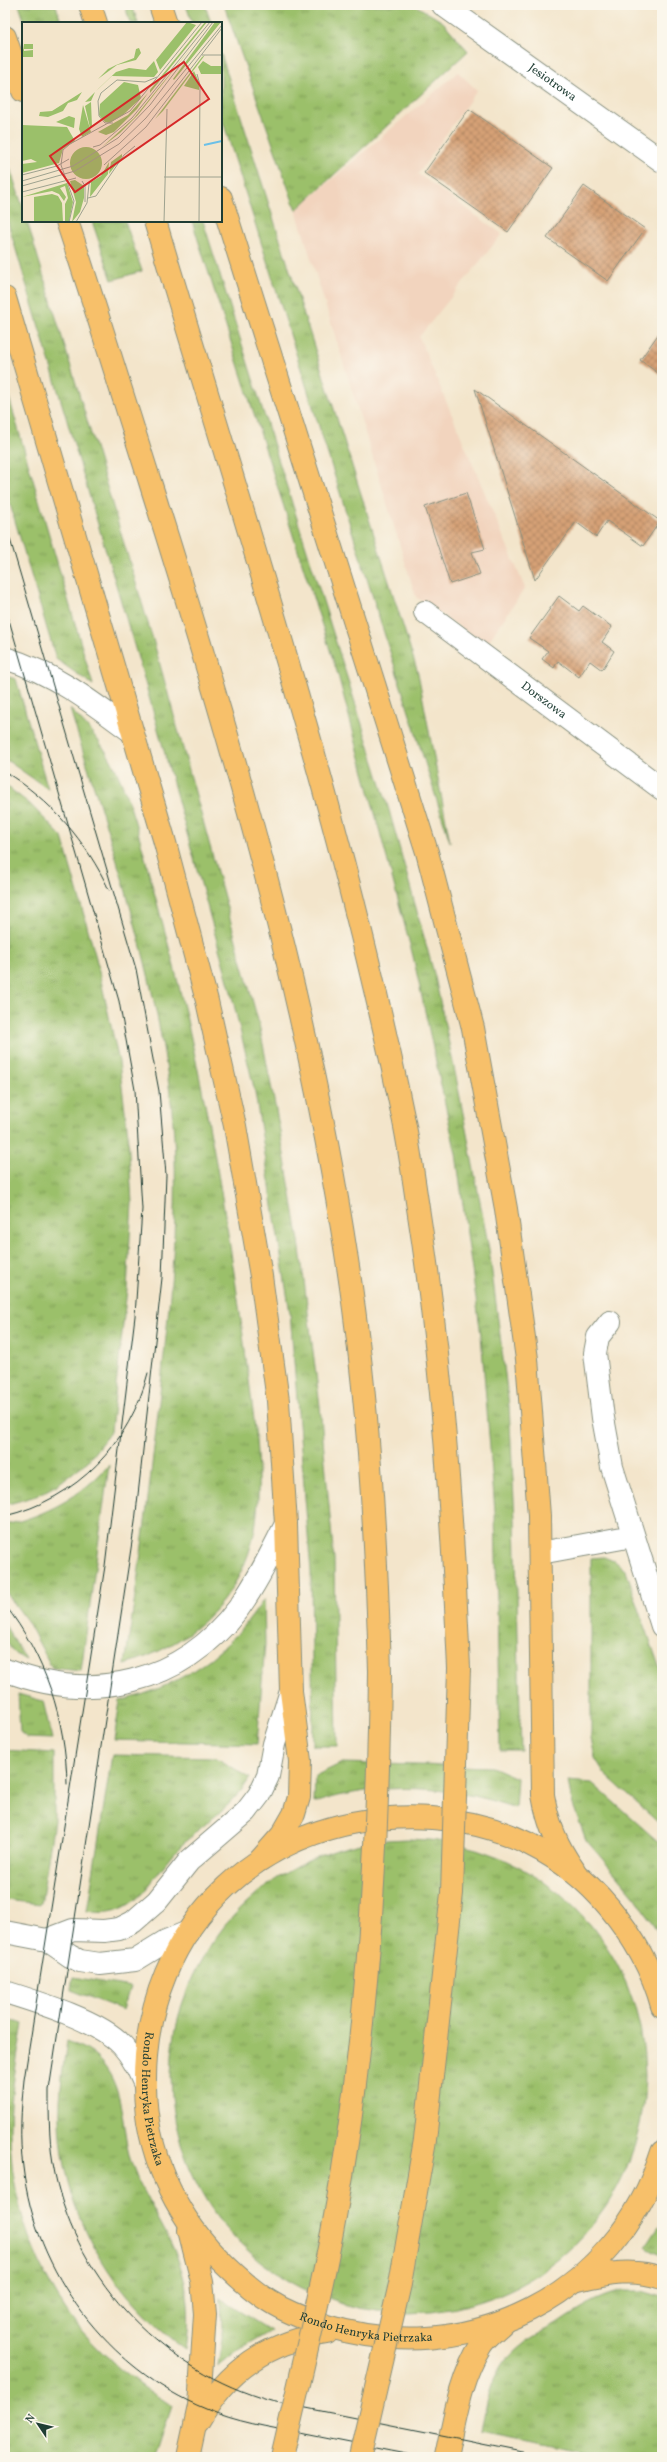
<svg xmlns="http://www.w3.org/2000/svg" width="667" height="2462" font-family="Vollkorn,serif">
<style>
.built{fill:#f2d4be}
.grass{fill:url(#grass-tufts);stroke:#5d7e4f}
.building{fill:url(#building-cross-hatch)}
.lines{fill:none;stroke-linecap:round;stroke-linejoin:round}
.minor-casing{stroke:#899180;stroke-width:24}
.major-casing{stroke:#899180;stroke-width:24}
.minor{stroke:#fff;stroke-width:22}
.major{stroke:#f7c06b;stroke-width:22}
.tram{stroke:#1f3d34;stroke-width:1}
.major-bridge-casing{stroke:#899180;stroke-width:24;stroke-linecap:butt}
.major-bridge{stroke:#f7c06b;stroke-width:22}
.labels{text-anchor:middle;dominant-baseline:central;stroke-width:3;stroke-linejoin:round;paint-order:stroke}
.street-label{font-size:12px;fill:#1f3d34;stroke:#fbf7ec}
.inset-river{fill:none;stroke:#6cc0e8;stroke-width:2}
.inset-road{fill:none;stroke:#9ea28f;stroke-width:1}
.view{fill:#d62828;fill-opacity:0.15;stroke:#d62828;stroke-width:2}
.inset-edge{fill:none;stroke:#1f3d34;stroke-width:2}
</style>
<defs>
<pattern id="grass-tufts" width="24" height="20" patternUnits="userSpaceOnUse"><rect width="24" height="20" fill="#9bc06a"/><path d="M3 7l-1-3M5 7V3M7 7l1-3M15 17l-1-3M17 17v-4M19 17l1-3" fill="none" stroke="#7e9d58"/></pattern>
<pattern id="building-cross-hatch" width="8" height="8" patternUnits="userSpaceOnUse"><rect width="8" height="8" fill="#d6a176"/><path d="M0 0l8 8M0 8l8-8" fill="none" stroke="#ad8462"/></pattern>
</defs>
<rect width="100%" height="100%" fill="#fbf7ec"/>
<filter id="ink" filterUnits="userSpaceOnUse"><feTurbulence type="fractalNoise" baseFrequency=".025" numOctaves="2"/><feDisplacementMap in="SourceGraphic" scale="8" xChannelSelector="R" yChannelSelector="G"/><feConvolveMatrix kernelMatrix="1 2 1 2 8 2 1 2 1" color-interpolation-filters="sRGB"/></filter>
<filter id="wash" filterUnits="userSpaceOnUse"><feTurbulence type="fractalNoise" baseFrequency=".012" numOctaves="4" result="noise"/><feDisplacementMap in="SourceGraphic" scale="16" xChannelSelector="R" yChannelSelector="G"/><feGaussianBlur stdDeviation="0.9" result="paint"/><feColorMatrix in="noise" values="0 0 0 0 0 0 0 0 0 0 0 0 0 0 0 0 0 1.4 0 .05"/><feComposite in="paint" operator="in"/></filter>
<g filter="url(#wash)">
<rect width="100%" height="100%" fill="#f3e5cb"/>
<!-- built -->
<path class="built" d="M 458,72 L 477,90 L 418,174 L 502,234 L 419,337 L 525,588 L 486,645 L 416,597 L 296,210 Z"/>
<!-- grass -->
<g class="grass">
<path d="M 19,5 L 56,5 L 61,23 L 25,23 Z"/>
<path d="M 125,5 L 132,5 L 138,23 L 130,23 Z"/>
<path d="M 186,5 L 205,5 L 211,23 L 192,23 Z"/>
<path d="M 224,5 L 415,5 L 443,22 L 468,51 L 296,210 Z"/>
<path d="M 221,54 L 418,673 L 450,842 L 221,115 Z"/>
<path d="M 5,153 L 23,208 L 23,221 L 27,221 L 154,643 L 259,1024 L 280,1131 L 299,1241 L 320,1406 L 334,1560 L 337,1746 L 313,1746 L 311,1572 L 290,1313 L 255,1092 L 230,988 L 143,675 L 5,213 Z"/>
<path d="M 92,221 L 125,221 L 142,271 L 112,280 Z"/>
<path d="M 192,221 L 203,221 L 389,810 L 435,977 L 457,1082 L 489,1249 L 509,1406 L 515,1519 L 521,1750 L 500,1750 L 495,1511 L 481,1335 L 456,1154 L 413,956 L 338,675 Z"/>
<path d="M 5,384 L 93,685 L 56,659 L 5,487 Z"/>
<path d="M 5,676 L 16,679 L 48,789 L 5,759 Z"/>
<path d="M 70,709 C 89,728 106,747 117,772 C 135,813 145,859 157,903 C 198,1048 224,1194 244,1343 C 251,1399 267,1488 252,1542 C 236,1604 185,1647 125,1664 C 140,1568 152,1471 162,1374 C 172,1283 181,1192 171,1101 C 155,966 109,838 70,709 Z"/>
<path d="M 5,785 L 30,804 L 62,837 L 96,958 L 119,1062 L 128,1135 L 132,1203 L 127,1289 L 111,1431 L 88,1461 L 57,1485 L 36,1496 L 5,1505 Z"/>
<path d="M 109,1465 L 81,1671 L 52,1668 L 28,1622 L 5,1591 L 5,1525 C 47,1515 80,1497 109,1465 Z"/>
<path d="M 604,1557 L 616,1562 L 626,1571 L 662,1675 L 662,1826 L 605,1774 L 595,1758 L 591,1738 L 591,1558 Z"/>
<path d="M 264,1599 L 265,1644 L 257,1744 L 114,1740 L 120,1701 C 182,1686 230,1652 264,1599 Z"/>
<path d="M 5,1625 L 26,1660 C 10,1652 5,1643 5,1625 Z"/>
<path d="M 18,1694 L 43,1701 L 52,1739 L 27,1738 L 20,1732 Z"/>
<path d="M 5,1750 L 54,1753 L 54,1821 L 41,1904 L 5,1900 Z"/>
<path d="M 112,1755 L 215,1757 L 250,1778 C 231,1809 201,1824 177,1850 C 161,1866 149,1891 131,1903 C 117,1913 103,1914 87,1911 Z"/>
<path d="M 342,1763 L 492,1767 L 517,1778 L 515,1808 C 451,1785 379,1781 314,1803 L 315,1776 Z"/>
<path d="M 568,1781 L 592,1783 L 662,1845 L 662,1938 L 636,1898 L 586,1840 L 572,1802 Z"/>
<circle cx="408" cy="2076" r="237"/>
<path d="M 73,1977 L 130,1987 L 123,2010 L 71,1990 Z"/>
<path d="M 5,2018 L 23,2024 C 17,2059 10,2094 10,2129 C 10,2202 36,2275 82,2331 C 107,2361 140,2384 172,2406 L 155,2457 L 5,2457 Z"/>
<path d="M 67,2041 C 85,2048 99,2056 109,2073 C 125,2099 122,2139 133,2168 C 144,2199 165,2226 177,2257 C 189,2288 191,2318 186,2350 C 111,2297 62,2212 60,2119 C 59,2093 63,2067 67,2041 Z"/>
<path d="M 659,2226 L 662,2228 L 662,2256 L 645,2247 Z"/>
<path d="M 623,2291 L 642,2291 L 662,2297 L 662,2457 L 608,2457 L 481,2432 C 488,2395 492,2366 525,2342 C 535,2335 547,2330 557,2324 C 581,2308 595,2298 623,2291 Z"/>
<path d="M 221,2297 L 234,2308 L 271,2331 L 239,2350 L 218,2367 L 222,2338 Z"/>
</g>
<g id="blocks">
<!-- building -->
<g class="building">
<path d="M 469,109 L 553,168 L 508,232 L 424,173 Z"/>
<path d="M 584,186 L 645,229 L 608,281 L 547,238 Z"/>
<path d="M 662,329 L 662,376 L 640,360 Z"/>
<path d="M 475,389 L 660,521 L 643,546 L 607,521 L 596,537 L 576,522 L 535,580 Z"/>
<path d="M 466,493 L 485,549 L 472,552 L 480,574 L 450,584 L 425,507 Z"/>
<path d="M 559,596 L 579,611 L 583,606 L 612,627 L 602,642 L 614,651 L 602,670 L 590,661 L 579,677 L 558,661 L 554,668 L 542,659 L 548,651 L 529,638 Z"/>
</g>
</g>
</g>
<g filter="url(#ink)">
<use href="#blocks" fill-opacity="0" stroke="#899180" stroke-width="1"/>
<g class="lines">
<defs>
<g id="minor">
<path id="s1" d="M 443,5 L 662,161"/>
<path id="s2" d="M 425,612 L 662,789"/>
<path d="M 5,658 C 54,673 92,702 132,732"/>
<path d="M 610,1322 L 598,1337 L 595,1353 L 603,1418 L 612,1467 L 662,1626"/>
<path d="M 540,1553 L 633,1536"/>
<path d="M 5,1670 C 91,1704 181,1684 238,1609 C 257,1583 271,1553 286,1524"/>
<path d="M 5,1932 L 47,1940 L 70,1956 L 80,1961 L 100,1964 L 135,1960 L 166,1941 L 188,1932"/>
<path d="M 47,1940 L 73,1930 L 104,1931 L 119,1929 L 133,1922 L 157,1901 L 189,1861 L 246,1812 L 259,1795 L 268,1776 L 274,1744 L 291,1691"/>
<path d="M 5,1992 C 37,2002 100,2021 122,2045 C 133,2057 139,2071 145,2085"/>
</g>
<g id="major">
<path d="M 90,5 L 96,23"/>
<path d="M 160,5 L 166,23"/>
<path d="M 5,37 L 23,91"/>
<path d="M 221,198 L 427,852 L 473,1028 L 506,1209 L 527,1359 L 539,1516 L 543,1795 C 548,1824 557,1846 574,1870"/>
<path d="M 67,221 C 96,308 123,397 151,485 C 231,739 307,996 347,1260 C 368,1396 376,1533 380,1671"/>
<path d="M 155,221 C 243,516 340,810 402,1112 C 409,1143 413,1176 418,1208 C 442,1360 452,1513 459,1668"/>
<path d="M 5,298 L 164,839 L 207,1001 L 235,1126 L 261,1276 L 278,1401 L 286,1524 L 291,1691 L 300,1761 L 299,1797 L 294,1814 L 282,1835 L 261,1859"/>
<path id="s3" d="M 662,2006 C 652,1969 633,1936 609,1907 C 564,1853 501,1823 432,1818 C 269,1807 142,1922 145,2087 C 146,2151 173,2211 217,2257 C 233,2273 250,2289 269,2301 C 286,2312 305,2319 324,2325 C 467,2371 617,2296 662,2152"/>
<path d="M 578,2280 C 608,2273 633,2268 662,2278"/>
<path d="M 198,2422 C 227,2370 268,2342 327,2333"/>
<path d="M 188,2457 L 199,2406 L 205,2314 L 202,2281 L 189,2230"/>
<path d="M 446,2457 C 454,2420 460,2378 481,2345 C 486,2337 496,2330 503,2323"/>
</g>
</defs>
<!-- minor casing -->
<use href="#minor" class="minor-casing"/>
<!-- major casing -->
<use href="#major" class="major-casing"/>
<!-- minor -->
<use href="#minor" class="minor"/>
<!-- major -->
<use href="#major" class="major"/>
<!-- tram -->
<g class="tram">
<path d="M 5,522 L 136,969 L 159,1091 L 166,1175 L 162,1278 L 135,1522 L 49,2090 C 49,2118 49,2146 55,2174 C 78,2284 165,2371 271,2401 L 552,2457"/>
<path d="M 5,606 L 119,1001 L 135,1090 L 142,1209 L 135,1316 L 105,1566 L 24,2080 C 21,2109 19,2138 23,2167 C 35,2273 108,2369 206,2409 C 236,2422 268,2427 300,2433 C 340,2441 380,2449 421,2457"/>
<path d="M 5,772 C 50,799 87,842 109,890"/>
<path d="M 5,1516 C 77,1499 130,1444 148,1373"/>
<path d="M 5,1605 C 45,1656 66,1719 67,1784"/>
</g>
<defs>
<g id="major-bridge">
<path d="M 282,2457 C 305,2357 330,2258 345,2156 C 370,1995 378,1833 380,1671"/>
<path d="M 360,2457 L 400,2284 L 425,2140 L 452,1893 L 459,1668"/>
</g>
</defs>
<!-- major-bridge casing -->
<use href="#major-bridge" class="major-bridge-casing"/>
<!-- major-bridge -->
<use href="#major-bridge" class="major-bridge"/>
</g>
</g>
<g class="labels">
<!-- street labels -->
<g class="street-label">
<text stroke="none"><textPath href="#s1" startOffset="134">Jesiotrowa</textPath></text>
<text stroke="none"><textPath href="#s2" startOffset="148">Dorszowa</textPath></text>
<text stroke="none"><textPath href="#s3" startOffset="775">Rondo Henryka Pietrzaka</textPath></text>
<text stroke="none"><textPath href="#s3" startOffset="1122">Rondo Henryka Pietrzaka</textPath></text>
</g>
</g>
<!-- overview -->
<g transform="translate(22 22)">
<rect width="200" height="200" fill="#f3e5cb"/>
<path d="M 165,0 L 174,3 L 138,48 L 134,38 ZM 183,0 L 185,0 L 128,71 L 128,68 ZM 193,0 L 199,0 L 152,58 L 151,57 ZM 2,22 L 11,22 L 11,27 L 2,27 L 2,29 L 11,28 L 11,35 L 0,35 ZM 169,26 L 116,93 L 98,111 L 80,125 L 112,96 ZM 114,27 L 117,26 L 119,31 L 114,38 L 95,43 L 76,57 L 86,47 L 94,43 L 112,36 ZM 183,33 L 141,89 L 133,97 L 180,35 ZM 132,39 L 136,50 L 132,55 L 90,54 L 73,70 L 69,79 L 63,80 L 77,66 L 94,50 L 107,46 L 124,48 ZM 181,39 L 189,44 L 200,44 L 200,52 L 179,52 L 176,45 ZM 172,49 L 177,60 L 177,68 L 162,64 ZM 200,53 L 200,200 L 199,200 L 199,191 ZM 102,60 L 116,63 L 119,76 L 101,93 L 88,101 L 83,100 L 77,93 L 78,82 ZM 60,70 L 55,78 L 46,81 L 41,89 L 26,95 L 17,94 L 18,90 L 30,89 ZM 126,71 L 115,87 L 92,110 L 84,113 L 76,110 L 106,93 ZM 69,80 L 70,105 L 68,106 L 63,84 ZM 61,83 L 69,110 L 60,115 L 57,107 ZM 47,94 L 53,96 L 52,106 L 34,100 ZM 0,103 L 45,105 L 53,119 L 41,127 L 37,141 L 0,151 L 0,142 L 15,140 L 9,137 L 0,139 ZM48 141a16 16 0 1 1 32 0a16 16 0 1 1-32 0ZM 100,132 L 100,135 L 87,152 L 89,140 ZM 87,140 L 86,152 L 68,175 L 69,160 L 79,154 ZM 53,158 L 62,164 L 62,176 L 58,190 L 50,200 L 54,180 L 48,159 ZM 45,161 L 51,180 L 47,200 L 43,199 L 43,182 L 46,176 L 43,164 L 38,166 L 44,175 L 42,179 L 37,172 L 30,169 L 0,175 ZM 30,172 L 36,174 L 40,181 L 41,200 L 12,200 L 12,175 Z" fill="#9bc06a"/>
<path class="inset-river" d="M 182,123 L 200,119"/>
<path class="inset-road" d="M 180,33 L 200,33M 175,52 L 178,63 L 177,200M 91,101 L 83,101 L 77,94 L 76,79 L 79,71 L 95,58 L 123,60 L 135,55M 71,125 L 78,123 L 110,96 L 188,0M 82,143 L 124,105 L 200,6M 0,153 L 35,144 L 47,137M 142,155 L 200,155M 0,159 L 51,144 L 96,116 L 128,83 L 191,0M 60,159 L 63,164 L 63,180M 0,164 L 53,149 L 97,122 L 124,96 L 200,3M 0,170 L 54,156M 66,176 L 74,174 L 102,133 L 113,124M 47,200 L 52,179 L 39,143 L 41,128 L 48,122 L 108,89 L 180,0M 54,200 L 65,181 L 67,162 L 70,158M 142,200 L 145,87"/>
<path class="view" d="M 162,40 L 187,77 L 53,170 L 28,134 Z"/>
<rect width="200" height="200" class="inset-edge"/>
</g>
<!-- margin -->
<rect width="667" height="2462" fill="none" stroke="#fbf7ec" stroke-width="20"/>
<!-- north arrow -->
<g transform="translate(38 2424) rotate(305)" stroke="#fbf7ec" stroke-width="3" paint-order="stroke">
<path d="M0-3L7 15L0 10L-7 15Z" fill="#1f3d34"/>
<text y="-6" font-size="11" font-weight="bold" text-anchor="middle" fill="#1f3d34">N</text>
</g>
</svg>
